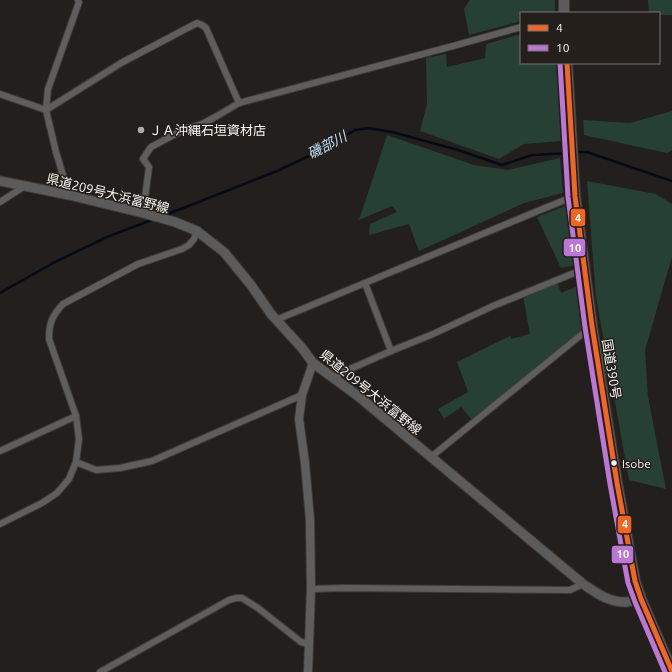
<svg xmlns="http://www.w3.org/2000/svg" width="672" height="672" font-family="Ubuntu,'Noto Sans JP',sans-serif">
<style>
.green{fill:#264134}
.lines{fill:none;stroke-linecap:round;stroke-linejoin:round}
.stream{stroke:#030b18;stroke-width:2.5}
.minor-casing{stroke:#3e3c39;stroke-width:8}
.tertiary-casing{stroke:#3e3c39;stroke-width:10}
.secondary-casing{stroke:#3e3c39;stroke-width:11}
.trunk-casing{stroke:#3e3c39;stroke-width:12}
.minor{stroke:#605e5d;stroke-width:6}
.tertiary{stroke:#605e5d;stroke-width:8}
.secondary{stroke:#5c5b5b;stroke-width:9}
.trunk{stroke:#5b5b5e;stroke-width:10}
.bus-1-casing{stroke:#241f1b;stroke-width:8}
.bus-2-casing{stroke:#241f1b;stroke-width:8}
.bus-1{stroke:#f26522;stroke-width:5}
.bus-2{stroke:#ba77d6;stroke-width:5}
.poi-dot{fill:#ada9a7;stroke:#241f1b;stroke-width:1.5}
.bus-dot{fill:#f8f4f1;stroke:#241f1b;stroke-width:1.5}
.labels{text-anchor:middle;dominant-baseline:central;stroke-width:3;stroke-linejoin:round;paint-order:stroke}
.bus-label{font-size:12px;fill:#f8f4f1;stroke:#241f1b;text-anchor:start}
.poi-label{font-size:13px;fill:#f8f4f1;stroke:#241f1b;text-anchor:start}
.street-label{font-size:13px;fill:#f8f4f1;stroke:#241f1b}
.water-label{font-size:14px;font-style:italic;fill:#bedff9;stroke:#241f1b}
.line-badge{stroke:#241f1b;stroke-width:1.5}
.badge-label{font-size:11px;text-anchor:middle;font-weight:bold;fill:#fff}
</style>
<rect width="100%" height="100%" fill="#221f1d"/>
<!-- green -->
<g class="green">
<path d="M 470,0 L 555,0 L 555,13 L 521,13 L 521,21 L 469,35 L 464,9 Z"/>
<path d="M 648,0 L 672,0 L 672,15 L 659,15 L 659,13 L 649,13 Z"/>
<path d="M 521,34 L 521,63 L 558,63 L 561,141 L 524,144 L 499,159 L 420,131 L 427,104 L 426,58 L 446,54 L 447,67 L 485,58 L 486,44 Z"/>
<path d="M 672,111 L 672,150 L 667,153 L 584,135 L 583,120 L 630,123 Z"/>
<path d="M 387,135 L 474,165 L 508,170 L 560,158 L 563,193 L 524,203 L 419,251 L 409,224 L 369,235 L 370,224 L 397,212 L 392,206 L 359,220 Z"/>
<path d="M 587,181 L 656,194 L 672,204 L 672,257 L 645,350 L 648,397 L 666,489 L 629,480 L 596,297 Z"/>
<path d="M 568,205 L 576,265 L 561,268 L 537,217 Z"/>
<path d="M 557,282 L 561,293 L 578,286 L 585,327 L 472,420 L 461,407 L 444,419 L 438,409 L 468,392 L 457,362 L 510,336 L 511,339 L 530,334 L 523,296 Z"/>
</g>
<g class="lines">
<!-- stream -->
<g class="stream">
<path d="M 575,152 L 587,152 L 672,181"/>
<path d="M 163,216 L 277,171 L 309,156 L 355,130 L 368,128 L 392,132 L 458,150 L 502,165 L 532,155 L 570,153"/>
<path d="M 0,293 L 53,263 L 107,237 L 154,219"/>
</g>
<defs>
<g id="minor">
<path d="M 0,94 L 46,110"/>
<path d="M 46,110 L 121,63 L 197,23 L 202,25 L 206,28 L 239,103"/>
<path d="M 69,195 L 56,152 L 46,110 L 48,89 L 79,2 L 78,0"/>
<path d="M 0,202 L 25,186"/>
<path d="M 143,213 L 149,167 L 143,159 L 151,147 L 185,129 L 202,124 L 217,116 L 239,103 L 453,46 L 521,27"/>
<path d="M 365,283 L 391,351"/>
<path d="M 276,320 L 545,208 L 575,196"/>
<path d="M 332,377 L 391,351 L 433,334 L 493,306 L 584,269"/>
<path d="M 0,451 L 76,416"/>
<path d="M 431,457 L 592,326"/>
<path d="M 76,462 L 96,470 L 120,468 L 152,461 L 302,395"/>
<path d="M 0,524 L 42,503 L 57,493 L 69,479 L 76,462 L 79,439 L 76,416 L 49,339 C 49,323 52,316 63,304 L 138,264 L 182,249 L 189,245 L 194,239 L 197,231"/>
<path d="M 311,589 L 343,588 L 570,590 L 583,584"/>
<path d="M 100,672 L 229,600 L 236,598 L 242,598 L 258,608 L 301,642 L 309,644"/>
</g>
<path id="tertiary" d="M 308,672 L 311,589 L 310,520 L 305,463 L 299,419 L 302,395 L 313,363"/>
<path id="secondary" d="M 0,181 L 69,195 L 143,213 L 175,222 L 197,231 L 224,252 L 251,285 L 271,314 L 302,348 L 313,363 L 358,396 L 583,584 C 595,592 608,602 624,602 C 630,602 635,600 641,599"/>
<g id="trunk">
<path d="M 564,0 L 564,13"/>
<path d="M 567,63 L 575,196 L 592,326 L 617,483 L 635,581 L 641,599 L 672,671"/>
</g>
</defs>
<!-- minor casing -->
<use href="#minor" class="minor-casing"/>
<!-- tertiary casing -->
<use href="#tertiary" class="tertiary-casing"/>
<!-- secondary casing -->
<use href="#secondary" class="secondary-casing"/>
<!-- trunk casing -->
<use href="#trunk" class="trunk-casing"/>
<!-- minor -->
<use href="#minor" class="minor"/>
<!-- tertiary -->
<use href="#tertiary" class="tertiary"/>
<!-- secondary -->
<use href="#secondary" class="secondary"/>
<!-- trunk -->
<use href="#trunk" class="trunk"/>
<defs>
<path id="bus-1" d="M 567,63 L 575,196 L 592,326 L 617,483 L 635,581 L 641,599 L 672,671"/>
<path id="bus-2" d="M 560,63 L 568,197 L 585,327 L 610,484 L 628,583 L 635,602 L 665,672"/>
</defs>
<!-- bus-1 casing -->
<use href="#bus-1" class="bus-1-casing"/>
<!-- bus-2 casing -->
<use href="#bus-2" class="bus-2-casing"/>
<!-- bus-1 -->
<use href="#bus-1" class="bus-1"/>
<!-- bus-2 -->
<use href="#bus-2" class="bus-2"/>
</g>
<!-- markers -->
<circle class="poi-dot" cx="141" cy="130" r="4"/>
<circle class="bus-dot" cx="614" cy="463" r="3.5"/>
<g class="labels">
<!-- bus labels -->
<g class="bus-label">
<text x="622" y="463">Isobe</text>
</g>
<!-- poi labels -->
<g class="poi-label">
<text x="149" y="130">ＪＡ沖縄石垣資材店</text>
</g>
<!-- street labels -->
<g class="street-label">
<text transform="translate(108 193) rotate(14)">県道209号大浜富野線</text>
<text transform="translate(612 369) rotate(81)">国道390号</text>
<text transform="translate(371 392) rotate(39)">県道209号大浜富野線</text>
</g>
<!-- water labels -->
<g class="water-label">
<text transform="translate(327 145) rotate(-28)">磯部川</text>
</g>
</g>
<g class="line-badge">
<rect x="570" y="208" width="16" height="19" rx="4" fill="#f26522"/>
<rect x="563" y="238" width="23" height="19" rx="4" fill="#ba77d6"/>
<rect x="617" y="515" width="15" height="19" rx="4" fill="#f26522"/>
<rect x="611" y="545" width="23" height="19" rx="4" fill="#ba77d6"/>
</g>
<g class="badge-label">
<text x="578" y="222">4</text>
<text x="575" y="252">10</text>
<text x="625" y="528">4</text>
<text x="623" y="558">10</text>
</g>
<!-- legend -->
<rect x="520" y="12" width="140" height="52" fill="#241f1b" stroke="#797471"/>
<rect x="528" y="25" width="20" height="6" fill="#f26522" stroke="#797471"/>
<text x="556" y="32" font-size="12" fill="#f8f4f1">4</text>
<rect x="528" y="45" width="20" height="6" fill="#ba77d6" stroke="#797471"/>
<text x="556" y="52" font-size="12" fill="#f8f4f1">10</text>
</svg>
